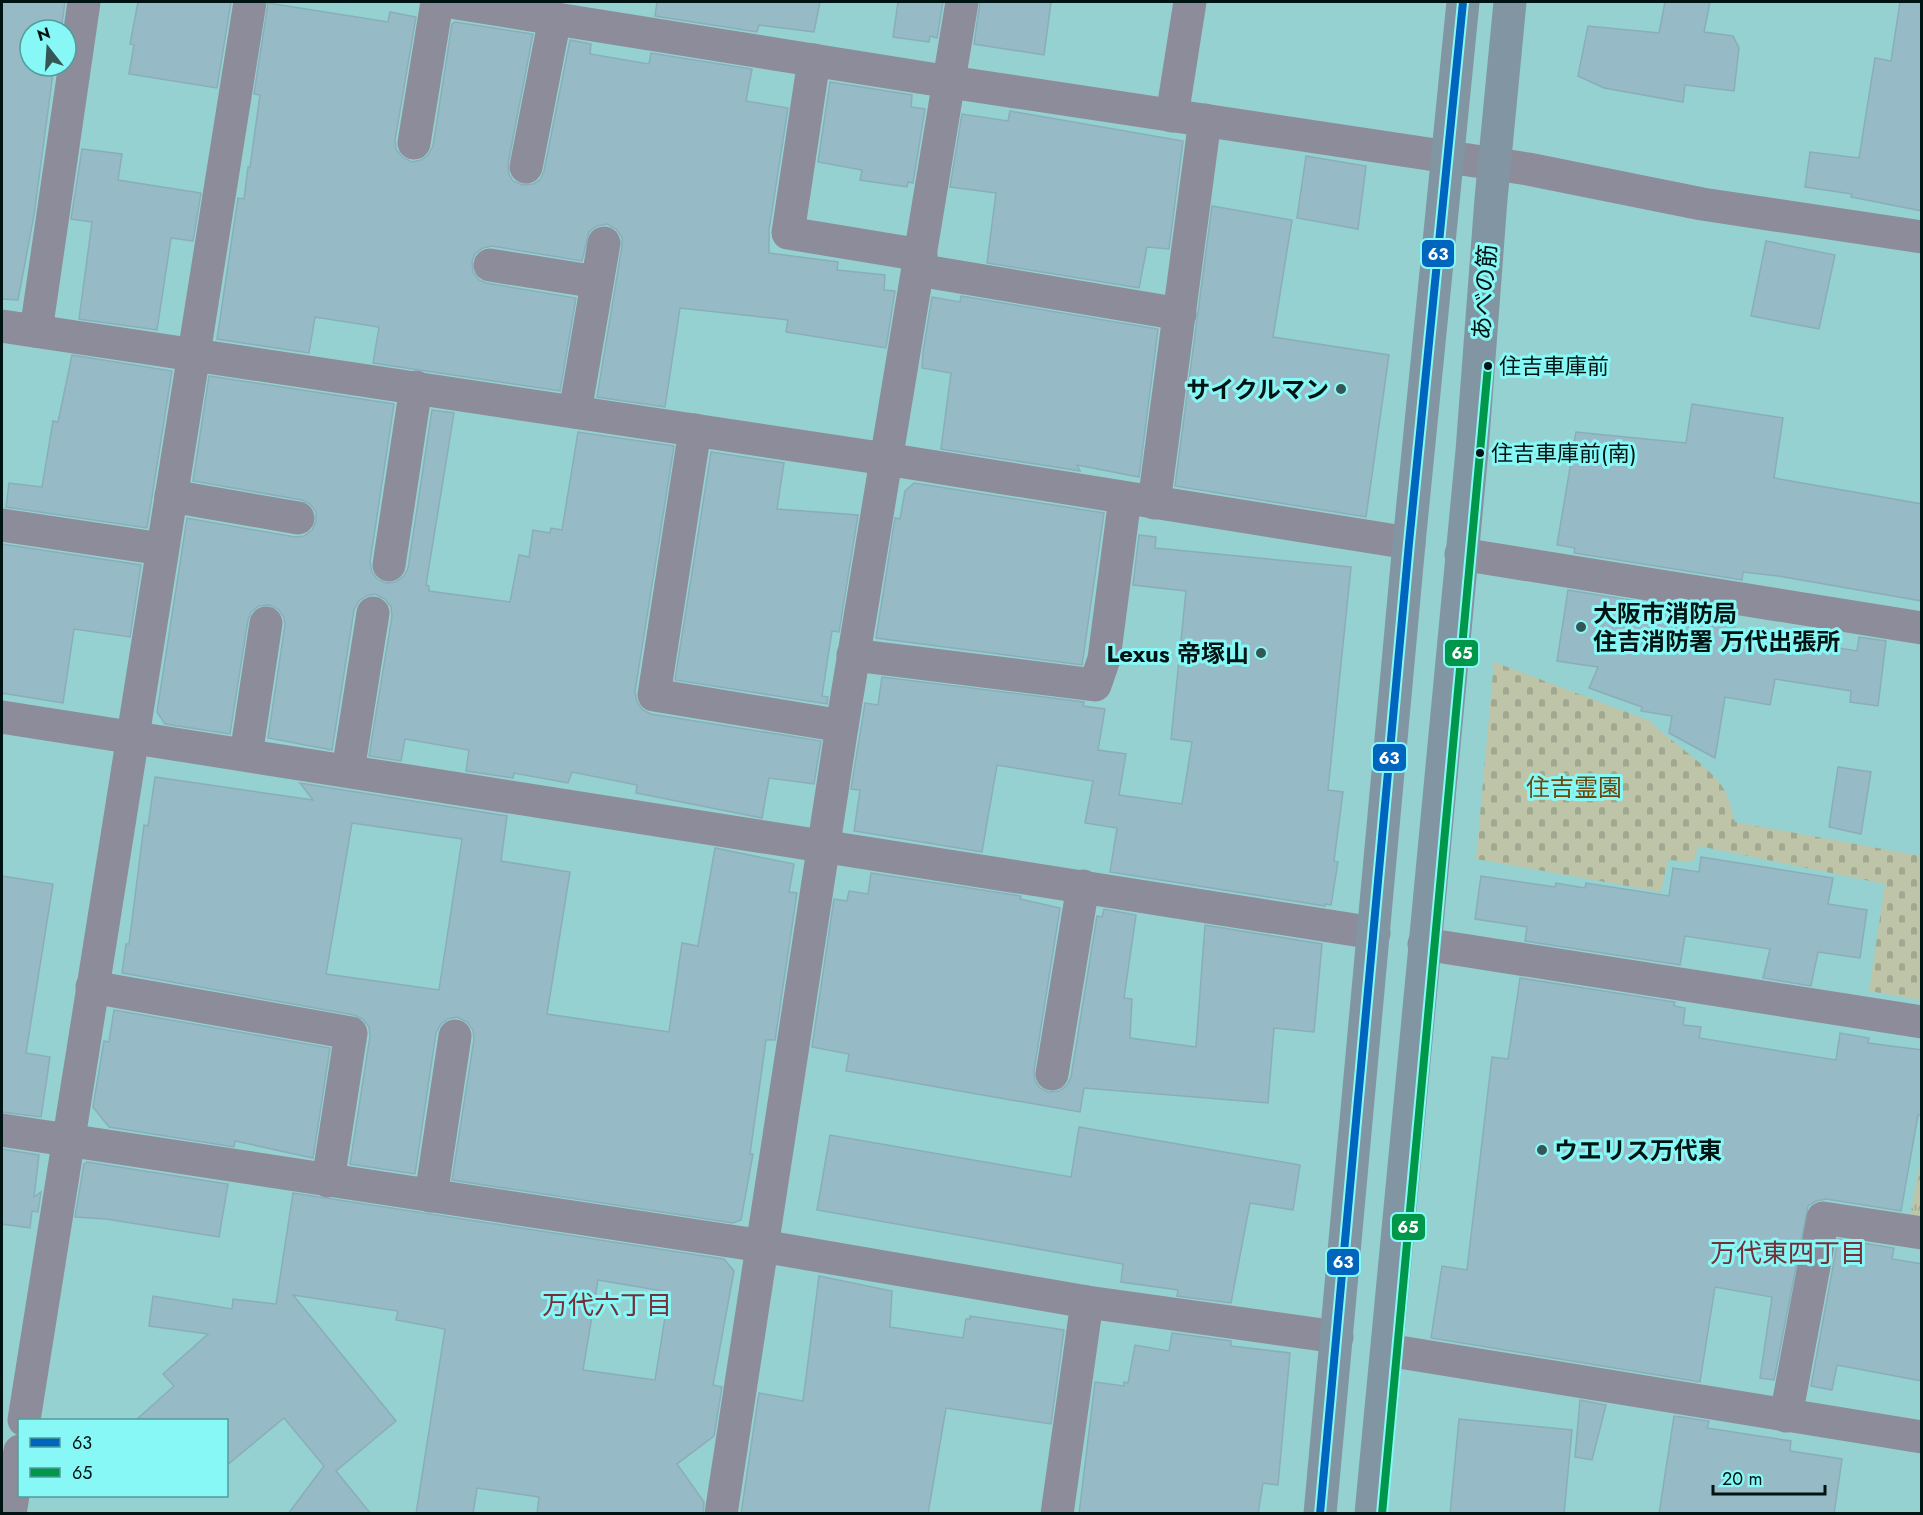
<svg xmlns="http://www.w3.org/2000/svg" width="1923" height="1515" font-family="Jost,'Noto Sans JP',sans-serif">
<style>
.grass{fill:url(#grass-tufts)}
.cemetery{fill:url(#cemetery-stones)}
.building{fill:#96bac6;stroke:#89aeb9;stroke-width:1.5;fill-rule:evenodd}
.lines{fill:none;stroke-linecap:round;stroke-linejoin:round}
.minor{stroke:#8c8c9a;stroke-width:33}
.major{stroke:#8196a2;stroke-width:33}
.bus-1-casing{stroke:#87f8f5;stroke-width:12}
.bus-2-casing{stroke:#87f8f5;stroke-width:12}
.bus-1{stroke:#0065bd;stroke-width:8}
.bus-2{stroke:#00974b;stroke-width:8}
.bus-dot{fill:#001413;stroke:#87f8f5;stroke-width:2}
.poi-dot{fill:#345655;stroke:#87f8f5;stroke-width:2}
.labels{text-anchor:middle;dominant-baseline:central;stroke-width:6;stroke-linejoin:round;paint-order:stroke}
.bus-label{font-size:22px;fill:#001413;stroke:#87f8f5;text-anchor:start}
.street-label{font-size:24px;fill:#001413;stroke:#87f8f5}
.poi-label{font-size:24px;font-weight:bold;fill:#001413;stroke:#87f8f5;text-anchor:end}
.park-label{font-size:24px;fill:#6d480d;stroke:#87f8f5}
.neighbourhood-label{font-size:26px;fill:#762f39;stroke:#87f8f5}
.line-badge{stroke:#87f8f5;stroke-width:2}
.badge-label{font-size:16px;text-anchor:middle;font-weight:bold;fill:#fff}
</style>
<defs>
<pattern id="grass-tufts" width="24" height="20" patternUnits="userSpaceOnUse" patternTransform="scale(1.5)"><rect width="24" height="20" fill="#bdc4a8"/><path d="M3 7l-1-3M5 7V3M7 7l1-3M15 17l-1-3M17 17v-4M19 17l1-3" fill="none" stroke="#a1a890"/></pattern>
<pattern id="cemetery-stones" width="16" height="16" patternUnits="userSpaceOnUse" patternTransform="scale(1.5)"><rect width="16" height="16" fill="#bdc4a8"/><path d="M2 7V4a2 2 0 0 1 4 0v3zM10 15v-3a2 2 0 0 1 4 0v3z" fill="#a1a890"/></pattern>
</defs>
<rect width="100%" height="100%" fill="#94d1d0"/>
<!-- grass -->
<path class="grass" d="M 1921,1156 L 1921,1219 L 1910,1217 Z"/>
<!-- cemetery -->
<path class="cemetery" d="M 1494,662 L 1650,721 C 1671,743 1711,766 1725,791 C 1730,799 1732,813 1735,822 L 1921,856 L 1921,1000 L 1869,991 L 1885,884 L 1699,846 L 1693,862 L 1668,860 L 1661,892 L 1476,859 Z"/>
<!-- building -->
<g class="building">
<path d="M 2,2 L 65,2 L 61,30 L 30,30 L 30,66 L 54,66 L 34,215 L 18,300 L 2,299 Z"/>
<path d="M 138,2 L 231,2 L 217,88 L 129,74 L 134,45 L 130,44 Z"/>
<path d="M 657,2 L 820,2 L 814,32 L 759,25 L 757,32 L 655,16 Z"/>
<path d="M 898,2 L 943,2 L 937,38 L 930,36 L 929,42 L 893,37 Z"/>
<path d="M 980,2 L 1051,2 L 1044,55 L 974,44 Z"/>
<path d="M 1665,2 L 1710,2 L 1704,32 L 1733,36 L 1739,48 L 1734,91 L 1685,85 L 1683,102 L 1604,88 L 1578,76 L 1588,26 L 1659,33 Z"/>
<path d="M 1900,2 L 1922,2 L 1922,211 L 1851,197 L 1852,194 L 1805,187 L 1810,152 L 1859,158 L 1875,58 L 1891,61 Z"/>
<path d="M 268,3 L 388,22 L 390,12 L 416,17 L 395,140 L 396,149 L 402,157 L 412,162 L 421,160 L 428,155 L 433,146 L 452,24 L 455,22 L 533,34 L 508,164 L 509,174 L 513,181 L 523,185 L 533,184 L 540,180 L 544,171 L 570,40 L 591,44 L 590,54 L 649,64 L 651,53 L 752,69 L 746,101 L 788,108 L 769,230 L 769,253 L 838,262 L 837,270 L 885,275 L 884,290 L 895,291 L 886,348 L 786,332 L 788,320 L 680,308 L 665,407 L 597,397 L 622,246 L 622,237 L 616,229 L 607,224 L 597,226 L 589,232 L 582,261 L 492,246 L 483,248 L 475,254 L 472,261 L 473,272 L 479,280 L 486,283 L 576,298 L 560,391 L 373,363 L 379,327 L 315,317 L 309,353 L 217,339 L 238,198 L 244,199 L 248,167 L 250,167 L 260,95 L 254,94 Z"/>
<path d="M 830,82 L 912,95 L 911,107 L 925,109 L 913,183 L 908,182 L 907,187 L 860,180 L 862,170 L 818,162 Z"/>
<path d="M 1010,111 L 1183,141 L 1169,249 L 1147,247 L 1139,288 L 987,263 L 996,193 L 950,187 L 962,114 L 1008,121 Z"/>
<path d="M 82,149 L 122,154 L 118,180 L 201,193 L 193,241 L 171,238 L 157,330 L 79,319 L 92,222 L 71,219 Z"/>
<path d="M 1306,156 L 1366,166 L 1358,229 L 1297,218 Z"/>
<path d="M 1212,206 L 1292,220 L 1273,337 L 1389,355 L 1366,517 L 1175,486 Z"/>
<path d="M 1766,241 L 1835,255 L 1819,329 L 1751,316 Z"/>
<path d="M 961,296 L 1158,329 L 1139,477 L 1077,465 L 1080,471 L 941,449 L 951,373 L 922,368 L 923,352 L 932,297 L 960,302 Z"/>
<path d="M 72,355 L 172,371 L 147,528 L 6,507 L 9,483 L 42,487 L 53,421 L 58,422 Z"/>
<path d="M 209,376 L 394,404 L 370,562 L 372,572 L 377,579 L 386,583 L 396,582 L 404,576 L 408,568 L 432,410 L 454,413 L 426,585 L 429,586 L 429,591 L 510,602 L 519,555 L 529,557 L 533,530 L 550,533 L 551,528 L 562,530 L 578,432 L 674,446 L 635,692 L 637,702 L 643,710 L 651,714 L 821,741 L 814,784 L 769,778 L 762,818 L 636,793 L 637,785 L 572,772 L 568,783 L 514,773 L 513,778 L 466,771 L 469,750 L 405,739 L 401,761 L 369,756 L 392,616 L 391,607 L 385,599 L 375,594 L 366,596 L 359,601 L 354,610 L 332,750 L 268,738 L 285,625 L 284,617 L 278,609 L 269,605 L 259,606 L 251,612 L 248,620 L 230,734 L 165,724 L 157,712 L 187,518 L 295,537 L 304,536 L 312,530 L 316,521 L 316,512 L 310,504 L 302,500 L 193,481 Z"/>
<path d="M 1692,404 L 1783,418 L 1774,478 L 1922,504 L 1922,601 L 1778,576 L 1743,572 L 1742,580 L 1574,553 L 1575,548 L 1557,545 L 1576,432 L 1686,443 Z"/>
<path d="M 711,452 L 784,463 L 777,509 L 858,515 L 839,632 L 832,631 L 822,696 L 828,697 L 827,704 L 675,680 Z"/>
<path d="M 914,483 L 1104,513 L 1082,665 L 876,638 L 895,518 L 900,519 L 905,491 Z"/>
<path d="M 1139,535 L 1156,537 L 1155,548 L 1351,567 L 1328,790 L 1343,792 L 1334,861 L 1338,862 L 1331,905 L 1325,904 L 1325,906 L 1110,872 L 1117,828 L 1085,823 L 1093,781 L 997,765 L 982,852 L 854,831 L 860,790 L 851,789 L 865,703 L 878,705 L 882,677 L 1084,702 L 1083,706 L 1105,709 L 1098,750 L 1126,754 L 1119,795 L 1182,804 L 1192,742 L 1171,739 L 1186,591 L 1133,585 Z"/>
<path d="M 2,544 L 141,565 L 130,637 L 74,629 L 63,703 L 2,693 Z"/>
<path d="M 1568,590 L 1736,617 L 1734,631 L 1857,651 L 1859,637 L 1886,641 L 1878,706 L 1850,702 L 1851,691 L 1775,679 L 1770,705 L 1725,697 L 1715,758 L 1669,733 L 1672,716 L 1641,711 L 1642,707 L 1589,688 L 1598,667 L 1557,661 Z"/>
<path d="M 1838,767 L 1871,772 L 1861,834 L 1829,827 Z"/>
<path d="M 155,777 L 313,800 L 300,783 L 507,816 L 501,861 L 570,872 L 547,1014 L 669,1032 L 682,943 L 698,946 L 715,848 L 794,864 L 789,892 L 797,893 L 775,1040 L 766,1040 L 750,1154 L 753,1154 L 741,1220 L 733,1223 L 452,1180 L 474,1039 L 473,1030 L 467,1022 L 457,1017 L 448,1019 L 441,1024 L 436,1033 L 415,1174 L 350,1164 L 370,1036 L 369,1027 L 363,1019 L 354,1015 L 122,973 L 126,944 L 129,944 L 144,825 L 148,826 ZM 352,823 L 462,839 L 439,990 L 326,974 Z"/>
<path d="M 1701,857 L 1833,878 L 1828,904 L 1867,910 L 1860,958 L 1818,952 L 1811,986 L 1763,978 L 1770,949 L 1685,936 L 1680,965 L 1525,941 L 1527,927 L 1475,919 L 1481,876 L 1555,887 L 1556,883 L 1585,888 L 1586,883 L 1669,896 L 1673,868 L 1699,872 Z"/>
<path d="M 871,873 L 1021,896 L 1020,899 L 1060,908 L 1034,1071 L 1035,1081 L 1040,1088 L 1048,1092 L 1059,1091 L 1067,1085 L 1071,1077 L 1097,916 L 1102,917 L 1104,909 L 1136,915 L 1124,998 L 1132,999 L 1130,1038 L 1196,1047 L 1205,925 L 1322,944 L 1314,1032 L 1274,1028 L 1268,1103 L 1084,1088 L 1080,1112 L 846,1071 L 849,1054 L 812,1047 L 834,899 L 847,901 L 849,891 L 868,894 Z"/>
<path d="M 2,876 L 53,884 L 26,1053 L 50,1057 L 41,1117 L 2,1112 Z"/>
<path d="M 1520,978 L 1675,1002 L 1674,1006 L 1685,1008 L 1683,1025 L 1701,1027 L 1699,1038 L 1836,1060 L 1840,1033 L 1869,1038 L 1868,1043 L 1922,1050 L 1922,1115 L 1918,1115 L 1901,1211 L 1826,1199 L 1816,1201 L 1808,1206 L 1774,1380 L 1760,1378 L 1772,1297 L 1715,1287 L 1700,1382 L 1431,1338 L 1442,1266 L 1467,1270 L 1492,1057 L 1508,1059 Z"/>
<path d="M 114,1010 L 330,1048 L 313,1158 L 235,1141 L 234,1147 L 109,1127 L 93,1107 L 104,1041 L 109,1042 Z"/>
<path d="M 1079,1127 L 1300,1165 L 1293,1210 L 1250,1203 L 1231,1303 L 1177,1296 L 1178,1290 L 1121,1282 L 1123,1264 L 817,1210 L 830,1135 L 1071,1177 Z"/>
<path d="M 2,1149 L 39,1155 L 34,1197 L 41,1192 L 38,1212 L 32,1211 L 30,1228 L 2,1224 Z"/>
<path d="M 87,1162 L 228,1184 L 219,1237 L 106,1219 L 75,1217 L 84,1164 Z"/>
<path d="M 293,1193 L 724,1259 L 734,1271 L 713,1385 L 722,1387 L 714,1436 L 677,1464 L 704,1502 L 703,1514 L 537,1514 L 539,1497 L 477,1488 L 473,1514 L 416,1514 L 445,1329 L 396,1320 L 398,1311 L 293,1295 L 396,1421 L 336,1471 L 371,1514 L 288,1514 L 324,1466 L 284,1418 L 226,1466 L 226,1420 L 136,1420 L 174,1386 L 163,1374 L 208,1334 L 149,1326 L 153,1296 L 232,1309 L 233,1299 L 276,1304 ZM 598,1280 L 669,1292 L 655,1380 L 583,1370 Z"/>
<path d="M 1838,1239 L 1894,1248 L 1892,1259 L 1922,1264 L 1922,1381 L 1837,1365 L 1832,1390 L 1811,1386 Z"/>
<path d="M 819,1276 L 892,1291 L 890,1327 L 963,1338 L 966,1319 L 970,1319 L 970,1316 L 1064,1330 L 1051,1424 L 946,1408 L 928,1514 L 741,1514 L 759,1393 L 803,1401 Z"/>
<path d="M 1172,1333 L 1231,1341 L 1231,1346 L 1290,1353 L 1278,1485 L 1263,1483 L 1258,1514 L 1079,1514 L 1095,1382 L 1124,1386 L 1124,1382 L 1128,1383 L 1135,1345 L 1169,1351 Z"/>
<path d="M 1580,1400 L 1606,1405 L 1592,1460 L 1575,1457 Z"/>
<path d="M 1674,1416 L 1709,1421 L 1707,1428 L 1791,1441 L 1790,1451 L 1842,1459 L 1834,1514 L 1659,1514 Z"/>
<path d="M 1459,1419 L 1572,1430 L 1564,1514 L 1450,1514 Z"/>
</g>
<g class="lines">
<!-- minor -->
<g class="minor">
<path d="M 450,2 L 950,82 L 1528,169 L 1702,204 L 1922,237"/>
<path d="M 814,60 L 788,233 L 921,255"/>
<path d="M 1172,116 L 1190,2"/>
<path d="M 414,143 L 437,2"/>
<path d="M 526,167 L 555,18"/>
<path d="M 490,265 L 597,282"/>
<path d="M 918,270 L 1180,314"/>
<path d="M 2,326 L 886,459 L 1409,543"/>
<path d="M 36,331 L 84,2"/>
<path d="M 575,412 L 604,243"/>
<path d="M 695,430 L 654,695 L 842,726"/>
<path d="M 171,496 L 298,518"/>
<path d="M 1154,503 L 1205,120"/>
<path d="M 2,525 L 162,549"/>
<path d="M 1461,554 L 1922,628"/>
<path d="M 389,565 L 416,387"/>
<path d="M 853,655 L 1095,685 L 1104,659 L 1125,498"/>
<path d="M 2,717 L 1374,933"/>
<path d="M 246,755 L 266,623"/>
<path d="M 348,771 L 373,613"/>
<path d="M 1424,944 L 1922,1022"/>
<path d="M 92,987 L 351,1033 L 328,1181"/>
<path d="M 1052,1074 L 1083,886"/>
<path d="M 2,1130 L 762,1246 L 1087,1302 L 1337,1337"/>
<path d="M 431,1196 L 455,1036"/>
<path d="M 1387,1350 L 1922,1437"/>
<path d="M 1786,1416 L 1823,1218 L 1922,1233"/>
<path d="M 24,1420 L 250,2"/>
<path d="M 10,1514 L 20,1451"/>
<path d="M 721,1514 L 842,726 L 962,2"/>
<path d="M 1057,1514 L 1087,1302"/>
</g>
<!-- major -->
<g class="major">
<path d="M 1320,1514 L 1409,543 L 1463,2"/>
<path d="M 1371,1514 L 1472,451 L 1491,199 L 1510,2"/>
</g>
<defs>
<path id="bus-1" d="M 1320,1514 L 1409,543 L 1463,2"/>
<path id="bus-2" d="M 1382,1514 L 1488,366"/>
</defs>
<!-- bus-1 casing -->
<use href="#bus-1" class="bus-1-casing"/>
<!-- bus-2 casing -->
<use href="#bus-2" class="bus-2-casing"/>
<!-- bus-1 -->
<use href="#bus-1" class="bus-1"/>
<!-- bus-2 -->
<use href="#bus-2" class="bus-2"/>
</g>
<!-- markers -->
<g class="bus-dot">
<circle cx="1488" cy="366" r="5"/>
<circle cx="1480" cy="453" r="5"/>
</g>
<g class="poi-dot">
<circle cx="1341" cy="389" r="6"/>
<circle cx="1581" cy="627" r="6"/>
<circle cx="1261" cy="653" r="6"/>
<circle cx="1542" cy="1150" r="6"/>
</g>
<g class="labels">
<!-- bus labels -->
<g class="bus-label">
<text x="1499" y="366">住吉車庫前</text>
<text x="1491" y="453">住吉車庫前(南)</text>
</g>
<!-- street labels -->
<g class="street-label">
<text transform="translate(1484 292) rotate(-86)">あべの筋</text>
</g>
<!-- poi labels -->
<g class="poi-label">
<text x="1329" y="389">サイクルマン</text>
<text x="1593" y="613" text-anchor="start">大阪市消防局<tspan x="1593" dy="28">住吉消防署 万代出張所</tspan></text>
<text x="1249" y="653">Lexus 帝塚山</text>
<text x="1554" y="1150" text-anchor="start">ウエリス万代東</text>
</g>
<!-- park labels -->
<g class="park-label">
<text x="1574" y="787">住吉霊園</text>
</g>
<!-- neighbourhood labels -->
<g class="neighbourhood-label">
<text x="1788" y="1253">万代東四丁目</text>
<text x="607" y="1305">万代六丁目</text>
</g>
</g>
<g class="line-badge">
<rect x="1421" y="239" width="34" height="29" rx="6" fill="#0065bd"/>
<rect x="1444" y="639" width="35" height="28" rx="6" fill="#00974b"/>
<rect x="1372" y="743" width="35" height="29" rx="6" fill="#0065bd"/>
<rect x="1391" y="1213" width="35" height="28" rx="6" fill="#00974b"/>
<rect x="1326" y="1248" width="34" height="28" rx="6" fill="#0065bd"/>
</g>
<g class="badge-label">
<text x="1438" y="260">63</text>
<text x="1462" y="659">65</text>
<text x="1389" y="764">63</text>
<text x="1408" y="1233">65</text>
<text x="1343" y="1268">63</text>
</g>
<!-- border -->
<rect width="1923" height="1515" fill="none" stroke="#001413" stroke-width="6"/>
<!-- legend -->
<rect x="18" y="1419" width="210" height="78" fill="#87f8f5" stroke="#519d9b" stroke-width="1.5"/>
<rect x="30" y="1438" width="30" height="9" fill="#0065bd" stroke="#519d9b" stroke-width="1.5"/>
<text x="72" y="1449" font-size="18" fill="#001413">63</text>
<rect x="30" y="1468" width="30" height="9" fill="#00974b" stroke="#519d9b" stroke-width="1.5"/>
<text x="72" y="1479" font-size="18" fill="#001413">65</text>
<!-- north arrow -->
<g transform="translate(48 48) rotate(343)"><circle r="28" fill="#87f8f5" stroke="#519d9b" stroke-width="1.5"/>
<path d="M0-4.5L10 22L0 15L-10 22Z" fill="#345655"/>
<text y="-9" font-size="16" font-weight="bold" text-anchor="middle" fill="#001413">N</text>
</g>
<!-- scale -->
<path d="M1713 1485v9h112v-9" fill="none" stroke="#001413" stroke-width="3"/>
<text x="1722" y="1485" font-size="18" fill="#001413" stroke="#87f8f5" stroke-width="4.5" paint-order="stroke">20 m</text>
</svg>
